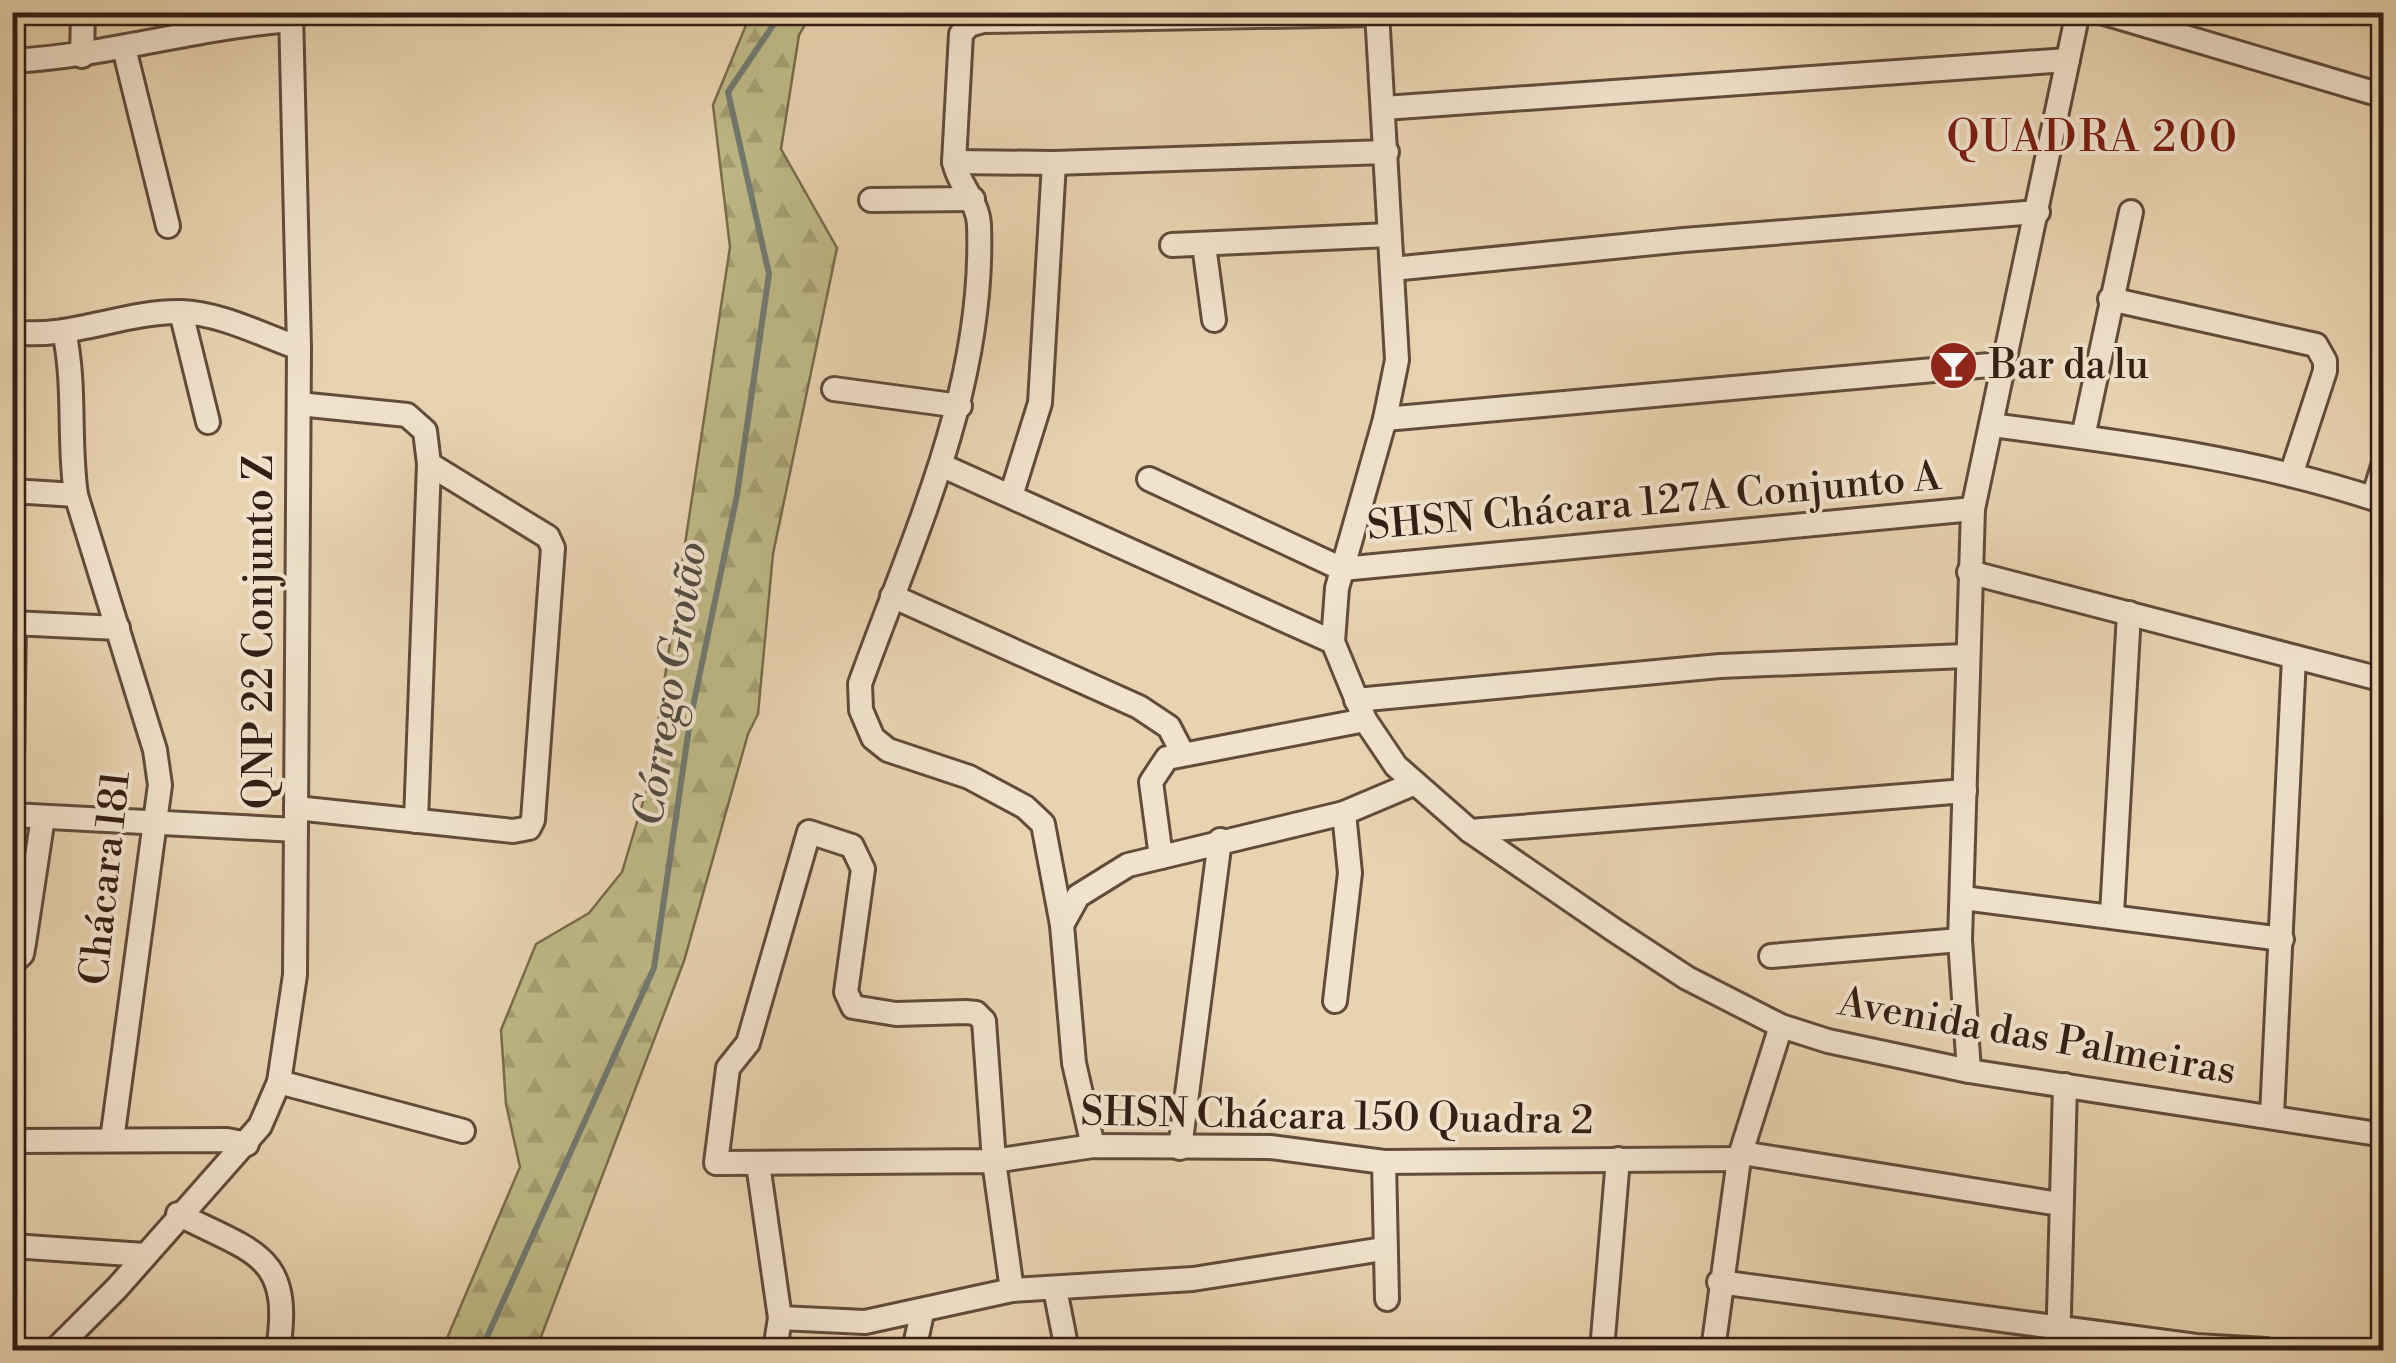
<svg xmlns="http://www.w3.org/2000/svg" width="2396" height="1363" font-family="'Libre Bodoni',serif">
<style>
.forest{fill:url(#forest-firs);stroke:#796c4d;stroke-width:2.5}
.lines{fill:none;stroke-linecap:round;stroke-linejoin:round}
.stream{stroke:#707a72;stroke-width:6}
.minor-casing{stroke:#614c3b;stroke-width:28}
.minor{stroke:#f0e2cc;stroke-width:22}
.labels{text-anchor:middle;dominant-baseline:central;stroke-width:8;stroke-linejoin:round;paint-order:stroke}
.poi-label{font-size:40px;fill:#341f14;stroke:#f0e2cc;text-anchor:start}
.street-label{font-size:40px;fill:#341f14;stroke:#f0e2cc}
.neighbourhood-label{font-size:42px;letter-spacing:2.5px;fill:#7a1f14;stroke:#f0e2cc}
.water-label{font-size:42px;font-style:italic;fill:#524d43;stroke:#f0e2cc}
</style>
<defs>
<pattern id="forest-firs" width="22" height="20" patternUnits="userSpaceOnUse" patternTransform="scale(2.5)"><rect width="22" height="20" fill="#beba86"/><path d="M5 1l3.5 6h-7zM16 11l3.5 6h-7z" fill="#a49f73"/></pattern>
</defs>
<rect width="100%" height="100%" fill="#e8d3b0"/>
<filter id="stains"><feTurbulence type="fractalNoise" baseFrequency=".002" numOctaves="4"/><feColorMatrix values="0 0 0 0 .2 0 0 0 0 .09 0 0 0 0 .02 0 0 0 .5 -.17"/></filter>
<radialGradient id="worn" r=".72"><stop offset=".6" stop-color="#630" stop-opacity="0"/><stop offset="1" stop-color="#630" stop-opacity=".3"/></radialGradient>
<!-- forest -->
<path class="forest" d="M 751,13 L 812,13 L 799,35 L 781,149 L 837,248 L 773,554 L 758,714 L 748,734 L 684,961 L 536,1350 L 442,1350 L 520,1167 L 506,1104 L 501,1030 L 536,944 L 589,913 L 622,872 L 649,782 L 730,247 L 713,105 Z"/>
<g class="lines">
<!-- stream -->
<path class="stream" d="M 481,1350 L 654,968 L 690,721 L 737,495 L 769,274 L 728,92 L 782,12"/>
<defs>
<g id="minor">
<path d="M 1377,12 L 1397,360 L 1385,419 L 1337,588 L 1333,642 L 1365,720 L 1396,766 L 1470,831 L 1614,930 L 1687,978 L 1781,1026 L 1828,1041 L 1969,1071 L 2384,1135"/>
<path d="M 2101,12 L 2384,96"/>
<path d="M 124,48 L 168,226"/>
<path d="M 82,56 L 83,12"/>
<path d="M 12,61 C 107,56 197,27 291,20"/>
<path d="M 1384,108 L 2068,60"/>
<path d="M 954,162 L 1054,163 L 1387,152"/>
<path d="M 871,200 L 973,199"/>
<path d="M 1172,245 L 1389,235"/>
<path d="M 1204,245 L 1214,320"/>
<path d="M 1392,269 L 1684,240 L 2038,212"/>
<path d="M 2110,299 L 2316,345 L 2325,361 L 2325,371 L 2291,475"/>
<path d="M 181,312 L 208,422"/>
<path d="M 64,331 C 76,386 68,440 76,495 L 155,750 L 160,785 L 112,1140"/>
<path d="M 12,332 C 69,340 124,311 181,312 C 220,313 262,335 299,348"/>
<path d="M 834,389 L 960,406"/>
<path d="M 299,404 L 407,415 L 425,431 L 429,464 L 416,821"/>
<path d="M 1385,419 L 2001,364"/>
<path d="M 1991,425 C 2122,442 2258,459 2384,502"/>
<path d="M 2083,437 L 2131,212"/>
<path d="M 943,466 L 1333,642"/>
<path d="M 1149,479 L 1342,569 L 1973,509"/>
<path d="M 12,491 L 76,495"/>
<path d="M 1011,496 L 1040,403 L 1054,163"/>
<path d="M 2373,498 L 2384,463"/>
<path d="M 1969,572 L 2384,680"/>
<path d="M 892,596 L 1139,707 L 1169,727 L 1182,752"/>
<path d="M 12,623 L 118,628"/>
<path d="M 1356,700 L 1720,666 L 1965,656"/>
<path d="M 12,758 L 14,623"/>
<path d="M 296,808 L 513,831 L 529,828 L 533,820 L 553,548 L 548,537 L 429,464"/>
<path d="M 12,815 L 296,830"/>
<path d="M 1470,831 L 1965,791"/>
<path d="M 1161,857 L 1151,782 L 1167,758 L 1365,720"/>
<path d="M 1963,898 L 2282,939"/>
<path d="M 2112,914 L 2129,613"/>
<path d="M 1062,925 L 1078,896 L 1128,865 L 1344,813 L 1415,783"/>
<path d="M 1771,956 L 1960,940"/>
<path d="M 12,963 L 22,954 L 24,943 L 43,817"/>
<path d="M 1335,1001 L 1350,873 L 1344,813"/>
<path d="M 1969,1071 L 1960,940 L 1973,509 L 2078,12"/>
<path d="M 279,1082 L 463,1131"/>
<path d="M 2272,1115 L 2294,657"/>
<path d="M 12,1141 L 227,1140 L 247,1144"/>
<path d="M 1093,1146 L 1074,1063 L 1062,925 L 1043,824 L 1025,807 L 969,777 L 888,750 L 873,738 L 861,710 L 860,684 C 914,534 985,388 979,225 C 978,201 959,186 954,162 L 961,34 L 969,25 L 983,21 L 1377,14"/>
<path d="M 1180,1148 L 1220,840"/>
<path d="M 1742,1153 L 2059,1204"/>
<path d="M 1384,1162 L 1387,1299"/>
<path d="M 758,1164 L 780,1318 L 775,1350"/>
<path d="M 178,1214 C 254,1253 293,1254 278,1350"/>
<path d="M 12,1246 L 145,1255"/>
<path d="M 1719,1282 L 2196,1346 L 2266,1350"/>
<path d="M 1055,1289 L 1067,1350"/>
<path d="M 1012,1290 L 994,1161 L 984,1021 L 976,1013 L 966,1012 L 896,1014 L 853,1007 L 846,992 L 863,869 L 852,846 L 809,832 L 748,1043 L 728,1068 L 716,1163 L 994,1161 L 1093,1146 L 1270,1147 L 1384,1162 L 1739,1159"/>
<path d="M 780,1318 L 865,1322 L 1012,1290 L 1193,1279 L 1383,1249"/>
<path d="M 55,1350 L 117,1288 L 260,1126 L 279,1082 L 295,975 L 299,348 L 291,12"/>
<path d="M 914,1350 L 922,1313"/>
<path d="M 1602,1350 L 1618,1159"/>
<path d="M 1713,1350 L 1739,1159 L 1781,1026"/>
<path d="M 2058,1350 L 2065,1085"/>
</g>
</defs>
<!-- minor casing -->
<use href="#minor" class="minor-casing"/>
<!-- minor -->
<use href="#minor" class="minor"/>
</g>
<!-- icons -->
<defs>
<symbol id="bar-disc" viewBox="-11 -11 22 22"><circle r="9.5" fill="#8f2418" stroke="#f0e2cc"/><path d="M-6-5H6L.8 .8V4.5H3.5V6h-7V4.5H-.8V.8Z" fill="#fff"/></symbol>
</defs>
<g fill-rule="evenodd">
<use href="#bar-disc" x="1926" y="338" width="55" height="55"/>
</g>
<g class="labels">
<!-- poi labels -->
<g class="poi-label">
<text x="1989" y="366">Bar da lu</text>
</g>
<!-- street labels -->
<g class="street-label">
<text transform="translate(1654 502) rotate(-5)">SHSN Chácara 127A Conjunto A</text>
<text transform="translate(260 632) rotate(-90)">QNP 22 Conjunto Z</text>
<text transform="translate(106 878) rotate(-84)">Chácara 181</text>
<text transform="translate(2037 1037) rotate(10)">Avenida das Palmeiras</text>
<text transform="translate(1337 1117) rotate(1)">SHSN Chácara 150 Quadra 2</text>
</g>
<!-- neighbourhood labels -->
<g class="neighbourhood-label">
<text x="2093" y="138">QUADRA 200</text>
</g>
<!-- water labels -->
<g class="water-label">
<text transform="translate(671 684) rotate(-81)">Córrego Grotão</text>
</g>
</g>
<!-- margin -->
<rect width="2396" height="1363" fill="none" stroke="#e8d3b0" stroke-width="50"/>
<rect x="15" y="15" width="2366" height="1333" fill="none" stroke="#341f14" stroke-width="5"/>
<rect x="25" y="25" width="2346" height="1313" fill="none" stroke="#341f14" stroke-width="2.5"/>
<rect width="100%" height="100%" filter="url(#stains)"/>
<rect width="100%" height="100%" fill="url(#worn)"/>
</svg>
